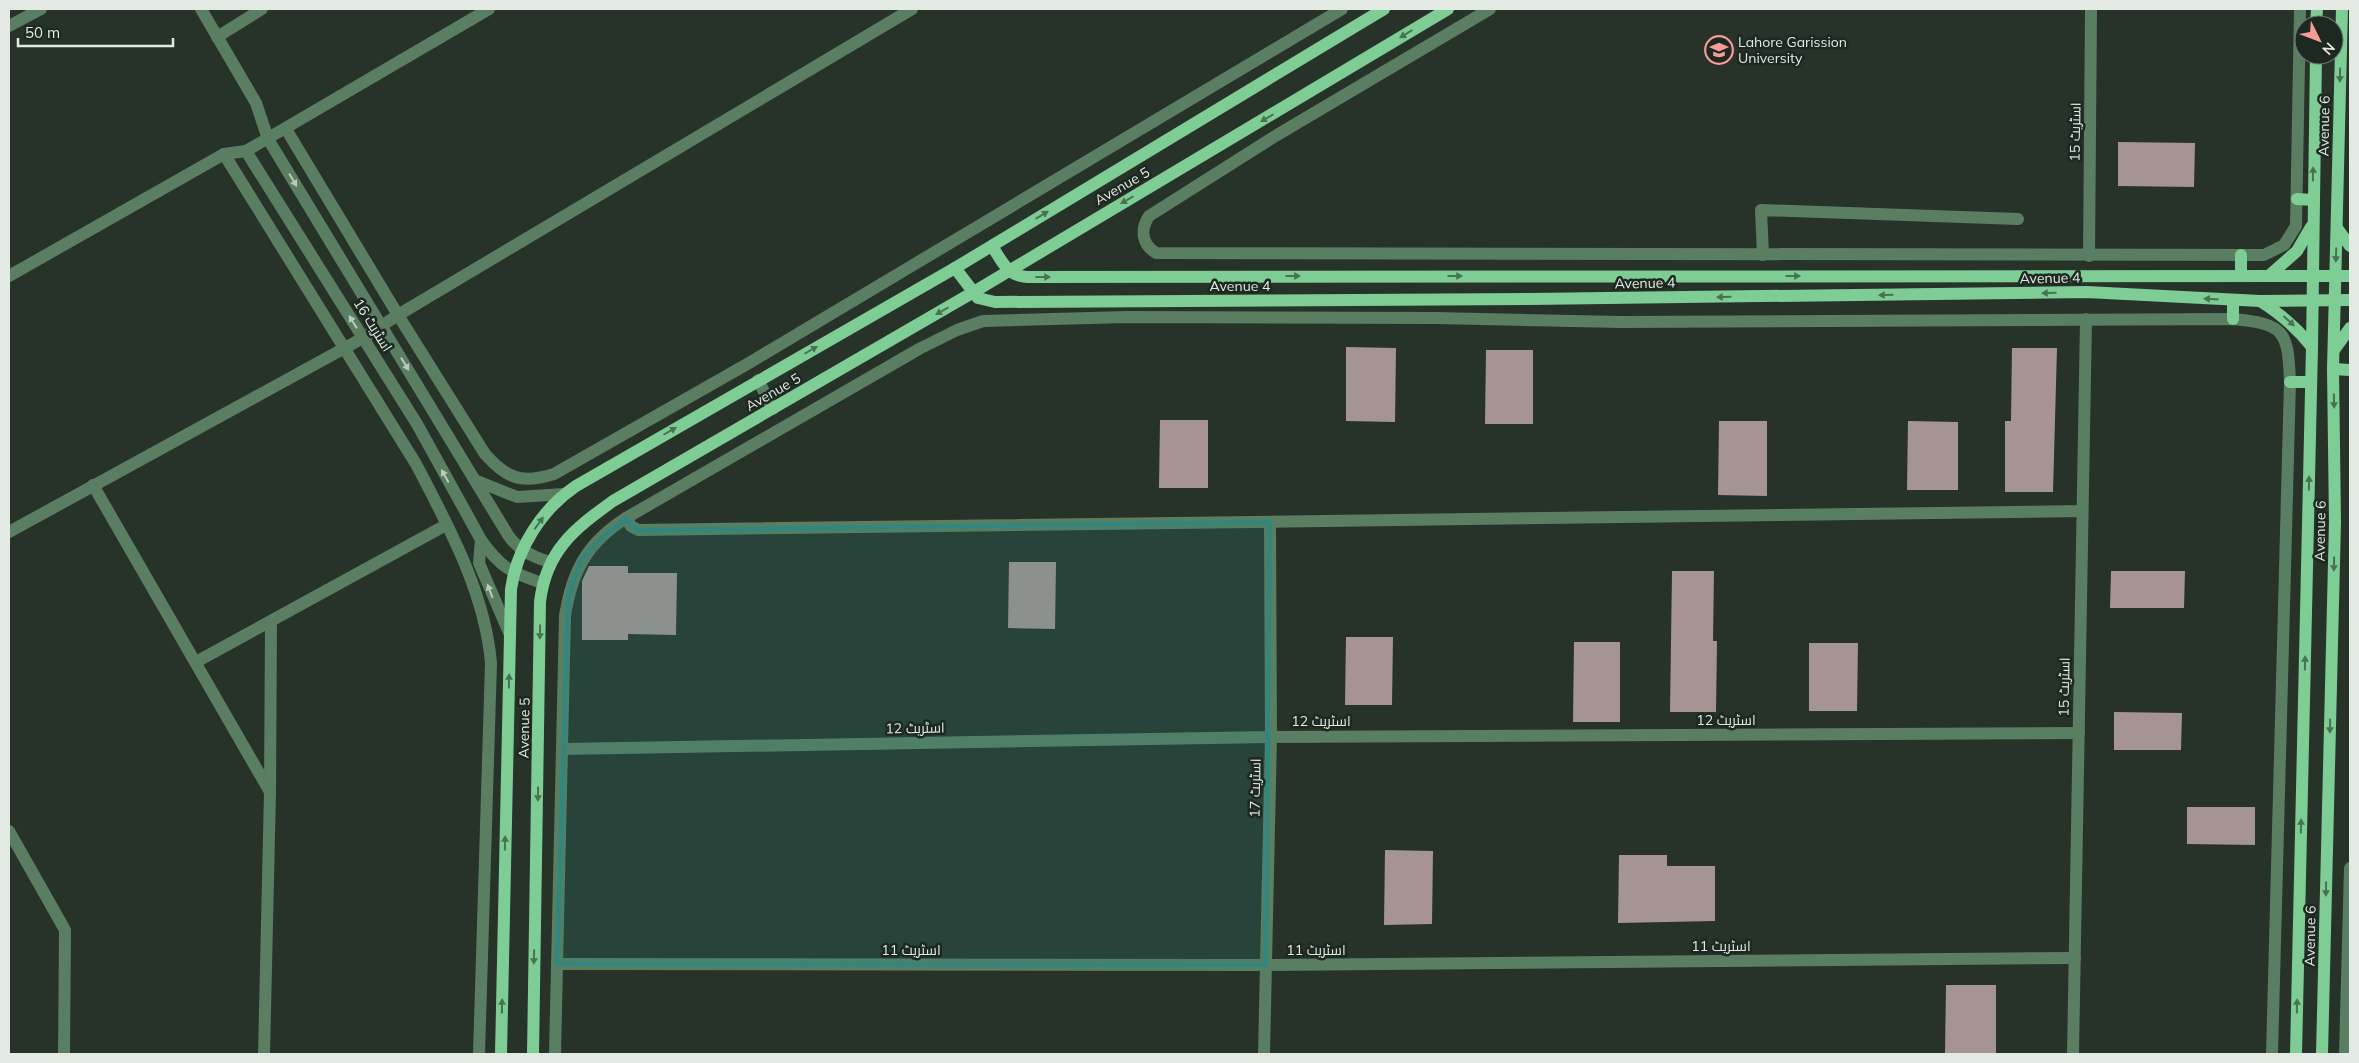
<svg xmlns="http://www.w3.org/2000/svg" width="2359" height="1063" font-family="Mulish,Cairo,sans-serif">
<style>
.building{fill:#a69492}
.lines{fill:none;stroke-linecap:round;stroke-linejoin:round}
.minor{stroke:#597e62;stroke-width:12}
.major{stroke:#7ecd94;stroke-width:12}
.oneway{fill:#497254}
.oneway2{fill:#bacabd}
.marked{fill:#2f8780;fill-opacity:0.2;stroke:#2f8780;stroke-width:4;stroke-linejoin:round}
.labels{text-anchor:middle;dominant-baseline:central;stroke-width:5;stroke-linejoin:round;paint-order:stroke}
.poi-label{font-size:14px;fill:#e3eae4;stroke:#1d2820;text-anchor:start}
.street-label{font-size:14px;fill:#e3eae4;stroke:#1d2820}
</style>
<rect width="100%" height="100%" fill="#273229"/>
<!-- building -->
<g class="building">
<path d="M 2118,142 L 2195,143 L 2194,187 L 2118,186 Z"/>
<path d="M 1346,347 L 1396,348 L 1395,422 L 1346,421 Z"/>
<path d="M 2012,348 L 2057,348 L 2053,492 L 2005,492 L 2005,421 L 2011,421 Z"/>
<path d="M 1486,350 L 1533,350 L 1533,424 L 1485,424 Z"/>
<path d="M 1160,420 L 1208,420 L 1208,488 L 1159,488 Z"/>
<path d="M 1719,421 L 1767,421 L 1767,496 L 1718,495 Z"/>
<path d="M 1908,421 L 1958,422 L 1958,490 L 1907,490 Z"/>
<path d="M 1009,562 L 1056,562 L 1055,629 L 1008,628 Z"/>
<path d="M 589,566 L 628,566 L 628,573 L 677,573 L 676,635 L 628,634 L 628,640 L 582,640 L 582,581 Z"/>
<path d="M 1672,571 L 1714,571 L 1713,641 L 1717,641 L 1716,712 L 1670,712 Z"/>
<path d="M 2111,571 L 2185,571 L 2184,608 L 2110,608 Z"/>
<path d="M 1346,637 L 1393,637 L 1392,705 L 1345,705 Z"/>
<path d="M 1574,642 L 1620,642 L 1620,722 L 1573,722 Z"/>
<path d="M 1809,643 L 1858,643 L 1857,711 L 1809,711 Z"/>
<path d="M 2114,712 L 2182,713 L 2181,750 L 2114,750 Z"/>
<path d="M 2187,807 L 2255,807 L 2255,845 L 2187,844 Z"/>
<path d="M 1385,850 L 1433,851 L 1432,924 L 1384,925 Z"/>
<path d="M 1619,855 L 1667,855 L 1667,866 L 1715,866 L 1715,921 L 1618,923 Z"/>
<path d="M 1946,985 L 1996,985 L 1996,1054 L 1945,1054 Z"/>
</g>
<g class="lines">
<!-- minor -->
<g class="minor">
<path d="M 201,9 L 256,103 L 268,139 L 508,535 C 518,550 533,557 550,562"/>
<path d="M 1490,9 L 1277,135 L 1149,216 C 1140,230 1142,244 1156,253 L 2264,255 L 2284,245 L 2296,226 L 2300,9"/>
<path d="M 9,26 L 41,9"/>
<path d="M 217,37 L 262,9"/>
<path d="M 286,129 L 398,315 L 485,454 C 507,479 522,484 554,474 L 749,363 L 1342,9"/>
<path d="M 246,151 L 417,424 L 469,518 L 481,540 L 479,563 L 510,635"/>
<path d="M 224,154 L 416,464 C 449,527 485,593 491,663 L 479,1054"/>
<path d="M 1763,255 L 1761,210 L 2018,219"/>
<path d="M 2089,256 L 2091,9"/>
<path d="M 9,276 L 224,154 L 246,151 L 489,9"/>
<path d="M 758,380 L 773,409"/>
<path d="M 477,481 L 517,497 L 564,494"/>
<path d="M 93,485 L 270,792"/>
<path d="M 626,518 L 919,349 L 957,330 L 983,321 L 1127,317 L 1436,318 L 1621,322 L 2233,319 C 2285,324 2288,331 2290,382 L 2272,1054"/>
<path d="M 9,532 L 363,338 L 398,315 L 912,9"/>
<path d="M 481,540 C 501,568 510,572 542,583"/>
<path d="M 196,662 L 446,525"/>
<path d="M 563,749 L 1271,737 L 2079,733"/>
<path d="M 9,831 L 65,930 L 64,1054"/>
<path d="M 557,964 L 1266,965 L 2075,958"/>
<path d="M 264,1054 L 270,792 L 271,622"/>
<path d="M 555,1054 L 565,616 C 572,571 587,543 626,518 L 631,526 L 638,530 L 2082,511"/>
<path d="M 1264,1054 L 1271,737 L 1270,522"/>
<path d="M 2073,1054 L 2086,319"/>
<path d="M 2345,1054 L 2350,868"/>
</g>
<!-- major -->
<g class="major">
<path d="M 2316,25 L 2317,9"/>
<path d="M 2297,199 L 2313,200"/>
<path d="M 2337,228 L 2350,246"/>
<path d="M 992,246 C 1002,261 1007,276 1027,277 L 2350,276"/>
<path d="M 955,268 L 978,298 L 995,302 L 1530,299 L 2087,292 L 2260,301 L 2350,300"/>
<path d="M 2241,274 L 2241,255"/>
<path d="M 2271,274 L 2297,251 L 2311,227"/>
<path d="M 2260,301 C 2281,314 2297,328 2312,347"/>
<path d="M 2233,319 L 2233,300"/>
<path d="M 2334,350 L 2350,328"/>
<path d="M 2333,369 L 2350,370"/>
<path d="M 2290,382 L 2311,382"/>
<path d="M 501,1054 L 511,589 C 517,548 542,509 576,486 L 955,268 L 1384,9"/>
<path d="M 533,1054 L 540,602 C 546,551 574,529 613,501 L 972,293 L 1448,9"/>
<path d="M 2296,1054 L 2312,347 L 2316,55"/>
<path d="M 2322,1054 L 2335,522 L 2333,369 L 2342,9"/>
</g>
</g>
<!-- one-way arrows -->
<defs><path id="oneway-solid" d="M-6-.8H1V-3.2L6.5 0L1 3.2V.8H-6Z" transform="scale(1.25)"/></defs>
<g class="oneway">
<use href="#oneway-solid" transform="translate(1406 34) rotate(148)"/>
<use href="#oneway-solid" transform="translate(2340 75) rotate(91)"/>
<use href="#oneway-solid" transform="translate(1267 118) rotate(150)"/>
<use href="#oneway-solid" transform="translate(2313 174) rotate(-89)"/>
<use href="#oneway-solid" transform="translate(1127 200) rotate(150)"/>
<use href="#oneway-solid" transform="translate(1042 215) rotate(-31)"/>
<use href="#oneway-solid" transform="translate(2336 255) rotate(92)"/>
<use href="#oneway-solid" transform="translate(1293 276)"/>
<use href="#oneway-solid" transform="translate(1455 276)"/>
<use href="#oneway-solid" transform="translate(1793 276)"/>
<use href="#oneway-solid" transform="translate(1043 277)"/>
<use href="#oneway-solid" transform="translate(2049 293) rotate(179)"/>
<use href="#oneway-solid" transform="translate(1886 295) rotate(179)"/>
<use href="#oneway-solid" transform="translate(1724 297) rotate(179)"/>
<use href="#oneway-solid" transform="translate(2211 299) rotate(-177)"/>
<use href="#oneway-solid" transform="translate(942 311) rotate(150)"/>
<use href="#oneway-solid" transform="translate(2289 321) rotate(42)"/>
<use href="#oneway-solid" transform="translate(811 350) rotate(-30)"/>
<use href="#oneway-solid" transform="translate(2334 401) rotate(89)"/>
<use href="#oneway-solid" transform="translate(670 431) rotate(-30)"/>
<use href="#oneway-solid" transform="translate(2309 483) rotate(-89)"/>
<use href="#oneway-solid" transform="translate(539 523) rotate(-54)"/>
<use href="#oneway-solid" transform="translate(2334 564) rotate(91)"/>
<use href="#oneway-solid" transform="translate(540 632) rotate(91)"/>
<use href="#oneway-solid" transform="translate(2305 663) rotate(-89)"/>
<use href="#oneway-solid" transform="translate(509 681) rotate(-89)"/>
<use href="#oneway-solid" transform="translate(2330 726) rotate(91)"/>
<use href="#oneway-solid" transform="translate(538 794) rotate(91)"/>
<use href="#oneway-solid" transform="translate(2301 826) rotate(-89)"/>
<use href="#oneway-solid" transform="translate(505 843) rotate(-89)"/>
<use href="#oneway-solid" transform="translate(2326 889) rotate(91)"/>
<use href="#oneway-solid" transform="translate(534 957) rotate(91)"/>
<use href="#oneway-solid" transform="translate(502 1006) rotate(-89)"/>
<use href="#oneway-solid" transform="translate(2297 1006) rotate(-89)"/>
</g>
<g class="oneway2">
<use href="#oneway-solid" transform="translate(293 180) rotate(59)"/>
<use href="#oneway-solid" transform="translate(353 322) rotate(-122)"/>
<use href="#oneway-solid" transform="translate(405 364) rotate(58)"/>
<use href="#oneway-solid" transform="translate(445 476) rotate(-119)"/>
<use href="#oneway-solid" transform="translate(490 591) rotate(-111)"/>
</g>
<!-- marked area -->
<path class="marked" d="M 626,518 L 638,530 L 1270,522 L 1266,965 L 557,964 L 568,595 L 582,558 L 598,541 Z"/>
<!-- icons -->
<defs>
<symbol id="university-ring" viewBox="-11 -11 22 22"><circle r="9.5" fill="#1d2820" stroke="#f59b98" stroke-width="1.5"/><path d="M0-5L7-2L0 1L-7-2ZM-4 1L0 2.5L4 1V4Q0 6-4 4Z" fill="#f59b98"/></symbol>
</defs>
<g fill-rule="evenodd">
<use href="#university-ring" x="1703" y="34" width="32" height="32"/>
</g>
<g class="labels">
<!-- poi labels -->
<g class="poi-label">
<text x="1738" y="42">Lahore Garission<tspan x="1738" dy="16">University</tspan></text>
</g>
<!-- street labels -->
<g class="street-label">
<text transform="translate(2324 126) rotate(-89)">Avenue 6</text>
<text transform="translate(2075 132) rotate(-89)">اسٹریٹ 15</text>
<text transform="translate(1122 186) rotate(-30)">Avenue 5</text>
<text transform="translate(2050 278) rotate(-1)">Avenue 4</text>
<text transform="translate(1645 283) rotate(-1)">Avenue 4</text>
<text x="1240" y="286">Avenue 4</text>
<text transform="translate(373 325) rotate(58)">اسٹریٹ 16</text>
<text transform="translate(773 392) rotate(-30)">Avenue 5</text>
<text transform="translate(2320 531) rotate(-89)">Avenue 6</text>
<text transform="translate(2064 687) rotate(-89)">اسٹریٹ 15</text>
<text x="1726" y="720">اسٹریٹ 12</text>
<text x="1321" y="721">اسٹریٹ 12</text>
<text transform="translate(524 728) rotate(-89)">Avenue 5</text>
<text transform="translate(915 728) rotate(-1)">اسٹریٹ 12</text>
<text transform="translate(1255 788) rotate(-89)">اسٹریٹ 17</text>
<text transform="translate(2310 936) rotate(-89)">Avenue 6</text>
<text x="1721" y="946">اسٹریٹ 11</text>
<text x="911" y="950">اسٹریٹ 11</text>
<text x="1316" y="950">اسٹریٹ 11</text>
</g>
</g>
<!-- border -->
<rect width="2359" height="1063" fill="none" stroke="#e3eae4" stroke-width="20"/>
<!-- north arrow -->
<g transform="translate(2319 40) rotate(132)"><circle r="24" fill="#1d2820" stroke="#6c766e"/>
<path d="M0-4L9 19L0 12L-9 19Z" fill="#f59b98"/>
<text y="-8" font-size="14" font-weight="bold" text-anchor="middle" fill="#e3eae4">N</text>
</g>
<!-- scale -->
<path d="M18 38v8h155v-8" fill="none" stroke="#e3eae4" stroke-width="2.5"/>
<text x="25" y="38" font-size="15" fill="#e3eae4" stroke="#1d2820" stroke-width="4" paint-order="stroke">50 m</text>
</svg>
